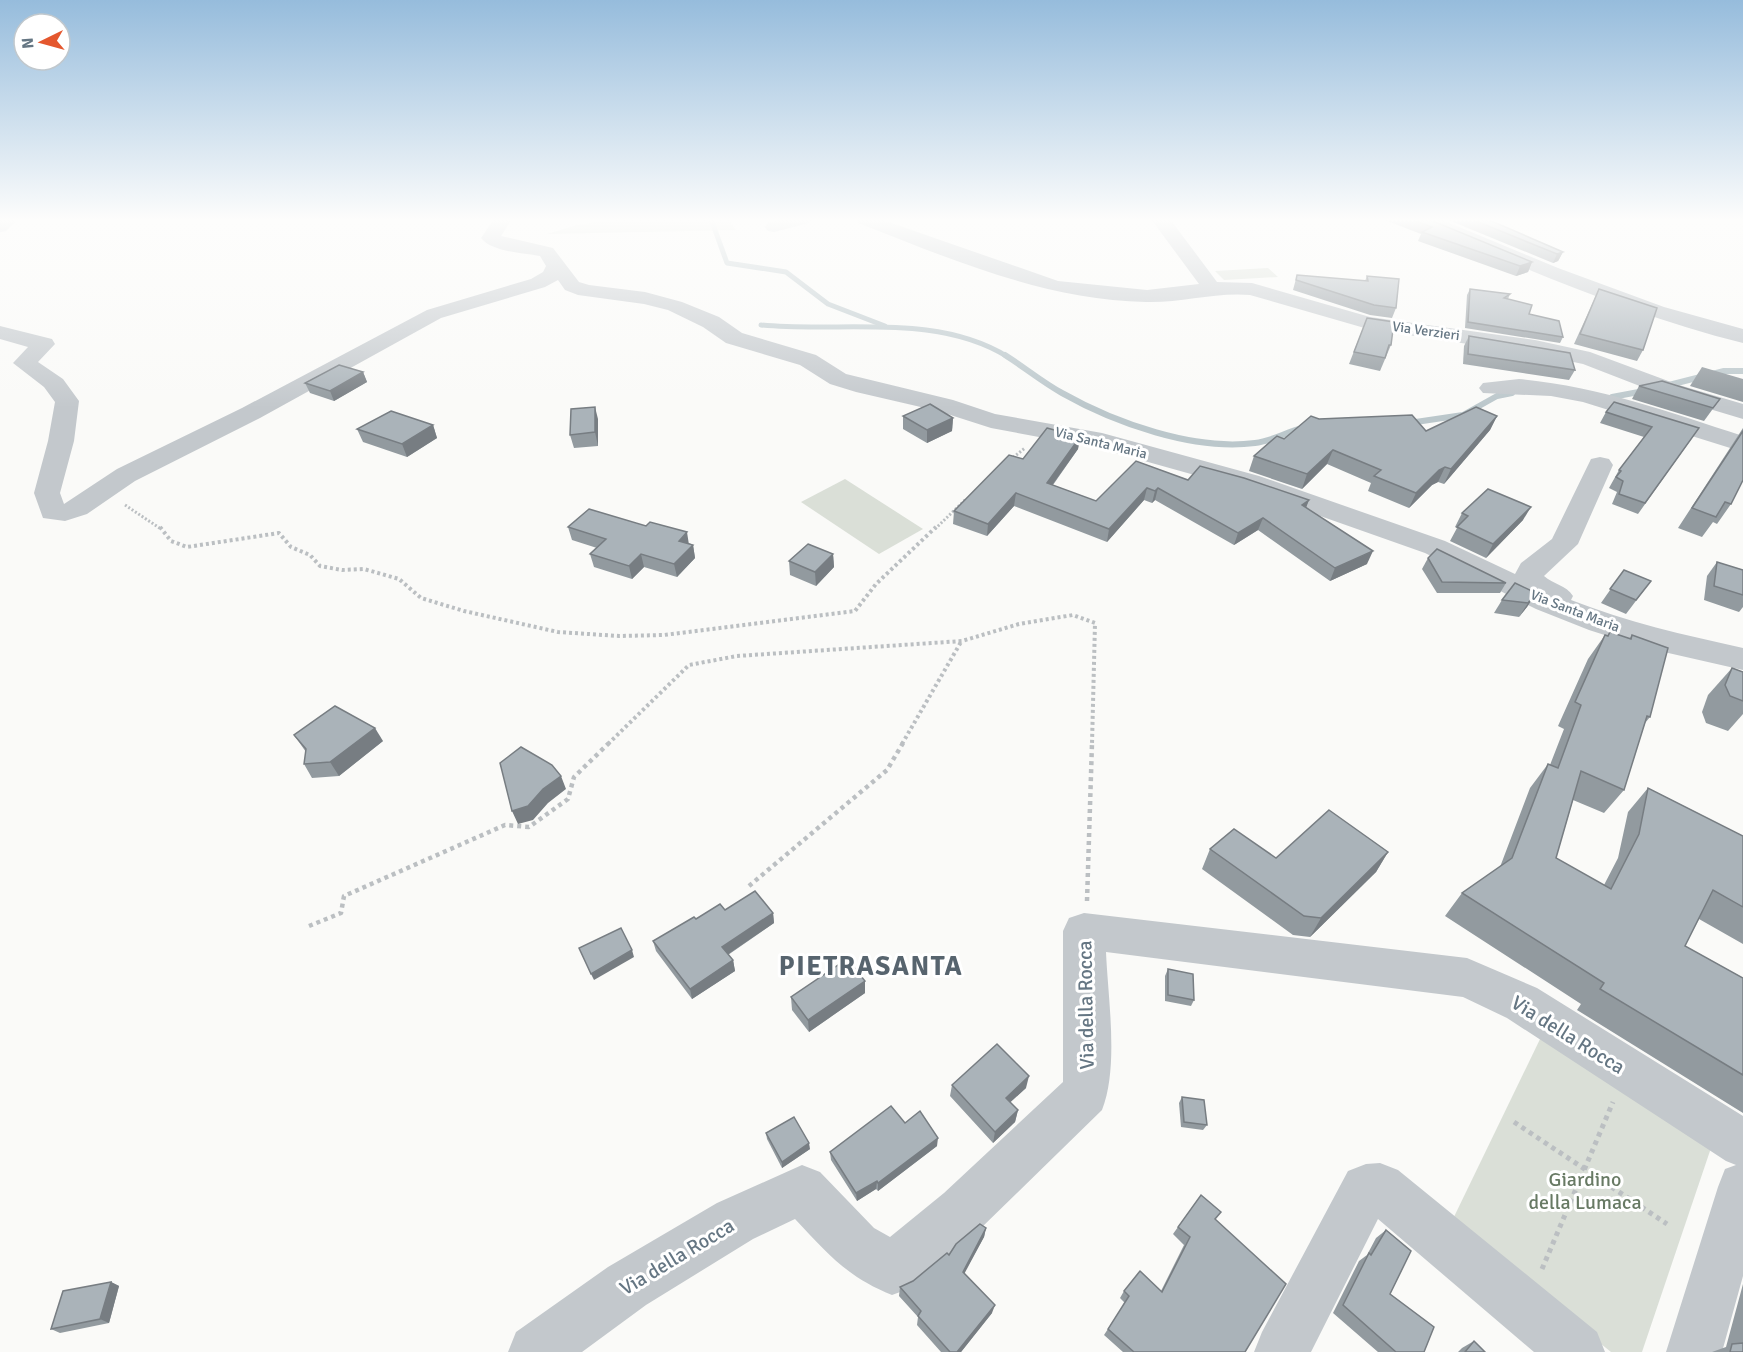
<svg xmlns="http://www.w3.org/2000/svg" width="1743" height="1352" font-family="Signika,sans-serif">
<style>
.green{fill:#dadfd7}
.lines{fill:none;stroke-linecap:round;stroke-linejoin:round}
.stream-far1{stroke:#bbc7cb;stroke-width:5}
.stream{stroke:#bbc7cb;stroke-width:6}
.path-far3{stroke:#bbbfc2;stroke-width:3;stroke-dasharray:2 2;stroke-linecap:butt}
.path-far2{stroke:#bbbfc2;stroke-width:4;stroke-dasharray:3 3;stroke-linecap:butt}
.path-far1{stroke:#bbbfc2;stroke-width:4.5;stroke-dasharray:4 4;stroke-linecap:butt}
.path{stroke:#bbbfc2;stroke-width:5;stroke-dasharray:4.5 4.5;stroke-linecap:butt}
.minor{fill:#c3c8cc;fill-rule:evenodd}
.wall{fill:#929a9f}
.shaded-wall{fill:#777d82}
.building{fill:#aab3b9;stroke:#777d82;stroke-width:1.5}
.labels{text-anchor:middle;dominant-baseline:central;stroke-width:6;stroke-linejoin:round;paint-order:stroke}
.far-street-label{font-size:14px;fill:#657683;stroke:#fff}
.near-street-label{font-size:20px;fill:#657683;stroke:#fff}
.near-park-label{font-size:20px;fill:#687a64;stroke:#fff}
.near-district-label{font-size:27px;font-weight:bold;letter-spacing:1.5px;fill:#57646e;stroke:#fff}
</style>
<rect width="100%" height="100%" fill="#fafaf8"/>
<!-- green -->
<g class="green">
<path d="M 617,219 L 728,219 L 736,230 L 547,234 L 577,225 Z"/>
<path d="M 1268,268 L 1278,277 L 1224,280 L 1215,271 Z"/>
<path d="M 845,479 L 923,529 L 879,554 L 801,502 Z"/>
<path d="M 1542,1035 L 1712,1145 L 1642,1352 L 1611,1352 L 1451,1223 Z"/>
</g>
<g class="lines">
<!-- stream-far1 -->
<g class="stream-far1">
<path d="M 711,219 L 727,263 L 786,272 L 828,304 L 885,326"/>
<path d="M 761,325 C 841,333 936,312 1008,357"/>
</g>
<!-- stream -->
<g class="stream">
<path d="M 1005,355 C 1024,367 1042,382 1062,393 C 1115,423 1194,451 1255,443 C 1273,441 1286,432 1303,428"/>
<path d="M 1669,385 L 1724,371 L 1743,371"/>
<path d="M 1612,397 L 1644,391"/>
<path d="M 1409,423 L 1463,415 L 1497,396 L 1512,393"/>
</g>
<!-- path-far3 -->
<g class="path-far3">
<path d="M 1010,460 L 1025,448"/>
<path d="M 125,505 L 161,529"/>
<path d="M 935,529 L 966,499"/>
</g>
<!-- path-far2 -->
<g class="path-far2">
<path d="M 160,527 L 171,541 L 187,547 L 279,533 L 291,547 L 310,555 L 320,566 L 342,570 L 364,569 L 399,579 L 421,598 L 464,611 L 558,632 L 619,636 L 664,635 L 855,611 L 876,584 L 936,527"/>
<path d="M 608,744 L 689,665 L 737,656 L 962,641 L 1019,624 L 1073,615 L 1095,623 L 1092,744"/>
<path d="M 902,744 L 961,642"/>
</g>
<!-- path-far1 -->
<g class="path-far1">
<path d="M 749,886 L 887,770 L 903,743"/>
<path d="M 1087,901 L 1092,743"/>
<path d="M 309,926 L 341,913 L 344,896 L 505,825 L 529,827 L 568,799 L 574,777 L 609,743"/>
</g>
<!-- path -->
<g class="path">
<path d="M 1514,1122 L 1667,1224"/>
<path d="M 1542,1269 L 1613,1102"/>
</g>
<!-- minor -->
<g class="minor">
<path d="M 0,219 L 18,219 L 6,231 L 0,232 Z"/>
<path d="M 494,219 L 512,219 L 501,236 L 553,248 L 579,282 L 589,285 L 645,292 L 682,302 L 719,317 L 742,333 L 816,355 L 846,374 L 953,400 L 995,414 L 1102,433 L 1259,476 L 1445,541 L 1515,574 L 1521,563 L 1552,539 L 1591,459 L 1600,457 L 1609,459 L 1613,465 L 1578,544 L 1544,576 C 1553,584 1566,585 1573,596 L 1571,600 C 1627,622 1684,635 1743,648 L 1743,670 L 1642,647 L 1589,630 L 1536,609 L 1425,553 L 1241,488 L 1098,448 L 991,428 L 938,411 L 856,392 L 830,384 L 800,365 L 726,343 L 703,327 L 668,310 L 644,304 L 578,295 L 565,290 L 558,280 L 545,287 L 441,318 L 260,418 L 135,481 L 87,514 L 65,521 L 43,518 L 34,493 L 48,441 L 55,402 L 44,387 L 13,363 L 28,347 L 0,339 L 0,326 L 52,339 L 55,344 L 38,362 L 63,379 L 79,401 L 74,441 L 60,493 L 64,504 L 117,469 L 242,408 L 427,310 L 531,279 L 543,272 L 546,266 L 540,256 C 523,253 492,252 481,238 Z"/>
<path d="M 783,219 L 812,219 L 809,223 L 774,232 L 768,231 L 765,227 L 768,223 Z"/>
<path d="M 855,219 L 880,219 L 1058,281 L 1147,290 L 1199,284 L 1151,219 L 1170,219 L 1217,282 L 1252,283 L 1370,317 L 1535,340 L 1590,352 L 1679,385 L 1743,404 L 1743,419 L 1663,395 L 1583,364 L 1535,354 L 1368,329 L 1250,295 C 1215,292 1181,303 1146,302 C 1044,300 951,259 858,223 Z"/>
<path d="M 1415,219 L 1440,219 L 1558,268 L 1664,307 L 1743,329 L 1743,343 C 1631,315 1524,268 1418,223 Z"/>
<path d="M 1519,379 C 1597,386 1669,412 1743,436 L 1743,452 L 1583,402 L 1551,396 L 1483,393 L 1479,388 L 1483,383 Z"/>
<path d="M 1084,913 L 1467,958 L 1537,988 L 1743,1116 L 1743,1276 L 1722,1352 L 1666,1352 L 1718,1187 L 1725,1169 L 1736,1165 L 1726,1161 L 1507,1018 L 1463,997 L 1106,952 C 1108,999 1119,1067 1102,1110 L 980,1229 L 911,1288 L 892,1295 C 847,1277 827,1253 795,1219 L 753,1239 L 646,1305 L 582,1352 L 508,1352 L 516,1332 L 608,1267 L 717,1203 L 802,1165 L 820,1172 L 874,1228 L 890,1237 L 944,1193 L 1063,1082 L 1063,931 L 1069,918 Z"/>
<path d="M 1380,1163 L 1398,1170 L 1597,1332 L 1605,1352 L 1534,1352 L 1378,1219 L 1311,1352 L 1254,1352 L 1262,1332 L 1348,1171 L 1366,1164 Z"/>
</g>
</g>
<!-- wall -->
<g class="wall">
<path d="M 1382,219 L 1428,219 L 1532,262 L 1528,272 L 1516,276 L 1418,241 L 1421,234 Z"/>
<path d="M 1446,219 L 1487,219 L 1563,252 L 1558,261 L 1553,263 Z"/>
<path d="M 1297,275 L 1365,281 L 1367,276 L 1396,308 L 1392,318 L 1370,315 L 1293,290 Z"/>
<path d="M 1470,289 L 1510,294 L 1508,299 L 1563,337 L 1560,343 L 1465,328 L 1467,295 Z"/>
<path d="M 1599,289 L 1643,350 L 1637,361 L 1574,344 Z"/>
<path d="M 1367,318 L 1391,345 L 1380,371 L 1349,364 Z"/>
<path d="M 1469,336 L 1575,370 L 1569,380 L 1463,364 L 1464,346 Z"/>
<path d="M 1702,367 L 1743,379 L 1743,402 L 1690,386 Z"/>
<path d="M 363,372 L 367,382 L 334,401 L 310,393 L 305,383 Z"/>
<path d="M 1639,386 L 1720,399 L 1704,421 L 1632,399 Z"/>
<path d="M 1606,412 L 1692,438 L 1638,514 L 1612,504 L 1617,492 L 1609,488 L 1619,470 L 1644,437 L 1600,423 Z"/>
<path d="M 903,416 L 953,418 L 952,431 L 927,443 L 903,429 Z"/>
<path d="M 1497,416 L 1490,430 L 1444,484 L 1438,482 L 1432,485 L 1409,508 L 1368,491 L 1371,483 L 1327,464 L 1302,489 L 1249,471 L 1254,456 L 1319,419 L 1426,431 Z"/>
<path d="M 598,419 L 598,446 L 574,448 L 570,435 Z"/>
<path d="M 433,425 L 437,438 L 407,457 L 363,442 L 357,429 Z"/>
<path d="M 1743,428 L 1743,480 L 1731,504 L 1717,524 L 1713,522 L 1702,537 L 1678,528 Z"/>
<path d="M 1080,437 L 1078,449 L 1053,485 L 1096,501 L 1136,461 L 1188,480 L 1309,500 L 1306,507 L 1367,564 L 1330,581 L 1258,530 L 1234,545 L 1155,500 L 1152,503 L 1144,500 L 1107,542 L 1014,506 L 987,536 L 953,524 L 954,511 L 1023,459 Z"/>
<path d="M 1462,513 L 1523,520 L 1486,558 L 1450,541 L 1457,528 L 1455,527 Z"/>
<path d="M 568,527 L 689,543 L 693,545 L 695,558 L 677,577 L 644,567 L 632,579 L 594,567 L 590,554 L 597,548 L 572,540 Z"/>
<path d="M 833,554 L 834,567 L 816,586 L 790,575 L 789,561 Z"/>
<path d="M 1428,558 L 1506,583 L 1500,593 L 1437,593 L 1422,569 Z"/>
<path d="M 1717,562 L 1743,570 L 1743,607 L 1739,612 L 1704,600 L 1707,576 Z"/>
<path d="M 1624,570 L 1651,581 L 1626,614 L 1601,603 Z"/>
<path d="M 1536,593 L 1527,607 L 1519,617 L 1494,613 L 1502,600 Z"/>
<path d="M 1610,632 L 1629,639 L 1632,635 L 1650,717 L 1645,723 L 1624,790 L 1604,813 L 1573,800 L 1556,858 L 1604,885 L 1618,858 L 1628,812 L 1648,788 L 1743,836 L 1743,944 L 1699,919 L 1685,946 L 1743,978 L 1743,1113 L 1577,1010 L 1581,1004 L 1445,916 L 1462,893 L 1500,867 L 1530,788 L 1548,764 L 1550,765 L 1564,729 L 1558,726 L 1588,659 L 1605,635 L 1607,636 Z"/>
<path d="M 1732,668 L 1743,672 L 1743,714 L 1728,731 L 1706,723 L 1702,712 L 1708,695 Z"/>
<path d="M 294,735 L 383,741 L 339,776 L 312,778 L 304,764 L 306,752 Z"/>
<path d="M 1210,849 L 1276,858 L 1388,852 L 1376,872 L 1310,937 L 1293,935 L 1202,869 Z"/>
<path d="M 725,910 L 773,913 L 774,923 L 728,955 L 733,960 L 735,971 L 692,999 L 656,951 L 653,941 L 696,919 Z"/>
<path d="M 1168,969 L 1194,1000 L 1191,1006 L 1165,1001 L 1165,976 Z"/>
<path d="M 865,981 L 865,993 L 809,1032 L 792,1010 L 791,997 Z"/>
<path d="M 952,1085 L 1026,1088 L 1010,1102 L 1018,1110 L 1015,1122 L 993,1143 L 950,1096 Z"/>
<path d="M 1182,1097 L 1207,1125 L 1203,1130 L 1181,1127 L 1179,1103 Z"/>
<path d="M 905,1123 L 937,1146 L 878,1191 L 876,1189 L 857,1201 L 831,1160 L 830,1152 Z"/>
<path d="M 766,1133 L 810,1149 L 782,1168 L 767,1139 Z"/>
<path d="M 1201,1195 L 1215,1219 L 1245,1352 L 1123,1352 L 1104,1335 L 1125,1303 L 1120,1298 L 1124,1291 L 1161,1291 L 1184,1245 L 1173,1234 Z"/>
<path d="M 986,1228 L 984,1237 L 964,1273 L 992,1313 L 961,1352 L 941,1352 L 917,1325 L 918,1317 L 899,1296 L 900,1287 L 913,1281 Z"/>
<path d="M 1386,1230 L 1390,1294 L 1424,1352 L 1378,1352 L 1333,1313 L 1359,1261 L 1367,1255 L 1376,1238 Z"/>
<path d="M 111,1282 L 119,1286 L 109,1323 L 60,1333 L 51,1329 Z"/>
<path d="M 1743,1284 L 1743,1352 L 1712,1352 L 1726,1347 Z"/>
<path d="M 1474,1341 L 1485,1352 L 1458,1352 L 1462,1348 Z"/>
</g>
<!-- shaded-wall -->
<g class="shaded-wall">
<path d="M 1563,252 L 1558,261 L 1553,263 L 1557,254 Z"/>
<path d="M 1532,262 L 1528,272 L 1516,276 L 1520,266 Z"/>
<path d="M 363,372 L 367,382 L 334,401 L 330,391 Z"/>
<path d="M 595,407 L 598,419 L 598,446 L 595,432 Z"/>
<path d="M 1497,416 L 1490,430 L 1444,484 L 1451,469 Z"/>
<path d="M 953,418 L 952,431 L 927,443 L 927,430 Z"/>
<path d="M 433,425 L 437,438 L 407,457 L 402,444 Z"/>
<path d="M 1080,437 L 1078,449 L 1045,495 L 1047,483 Z"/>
<path d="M 1333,450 L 1327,464 L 1302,489 L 1307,474 Z"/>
<path d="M 1445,467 L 1438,482 L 1432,485 L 1409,508 L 1416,493 L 1439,470 Z"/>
<path d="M 1147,488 L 1144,500 L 1107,542 L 1109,529 Z"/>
<path d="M 1158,488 L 1155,500 L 1152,503 L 1155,491 Z"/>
<path d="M 1016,493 L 1014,506 L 987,536 L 988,524 Z"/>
<path d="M 1309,500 L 1304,513 L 1302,505 Z"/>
<path d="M 1531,507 L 1523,520 L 1486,558 L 1493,544 Z"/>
<path d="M 1263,518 L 1258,530 L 1234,545 L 1238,533 Z"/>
<path d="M 687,532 L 689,545 L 679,541 Z"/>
<path d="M 693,545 L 695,558 L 677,577 L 674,564 Z"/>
<path d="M 1373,551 L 1367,564 L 1330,581 L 1335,568 Z"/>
<path d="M 641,554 L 644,567 L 632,579 L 629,566 Z"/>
<path d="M 833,554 L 834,567 L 816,586 L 815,572 Z"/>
<path d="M 1536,593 L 1527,607 L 1519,617 L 1528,603 Z"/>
<path d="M 375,728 L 383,741 L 339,776 L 330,762 Z"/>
<path d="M 561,776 L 566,789 L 548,803 L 533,820 L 518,824 L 512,811 Z"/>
<path d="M 1388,852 L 1376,872 L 1310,937 L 1321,918 Z"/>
<path d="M 773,913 L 774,923 L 724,957 L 722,947 Z"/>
<path d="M 632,950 L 634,957 L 594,980 L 591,974 Z"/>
<path d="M 733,960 L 735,971 L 692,999 L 690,989 Z"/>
<path d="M 865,981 L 865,993 L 809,1032 L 808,1020 Z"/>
<path d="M 1029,1076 L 1026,1088 L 1003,1109 L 1006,1098 Z"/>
<path d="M 1018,1110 L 1015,1122 L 993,1143 L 995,1132 Z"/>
<path d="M 938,1138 L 937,1146 L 878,1191 L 878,1183 Z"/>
<path d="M 809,1143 L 810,1149 L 782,1168 L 782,1162 Z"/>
<path d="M 877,1181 L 876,1189 L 857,1201 L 856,1193 Z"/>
<path d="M 986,1228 L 984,1237 L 961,1280 L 963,1272 Z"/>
<path d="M 111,1282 L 119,1286 L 109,1323 L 100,1319 Z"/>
<path d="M 995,1305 L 992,1313 L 961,1352 L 957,1352 Z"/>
</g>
<!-- building -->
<g class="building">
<path d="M 1410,219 L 1428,219 L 1532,262 L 1520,266 L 1422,232 L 1432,227 Z"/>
<path d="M 1471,219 L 1487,219 L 1563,252 L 1557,254 Z"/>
<path d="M 1297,275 L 1368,281 L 1367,276 L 1399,279 L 1396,308 L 1374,305 L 1296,280 Z"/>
<path d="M 1470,289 L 1510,294 L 1504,298 L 1532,305 L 1529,314 L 1559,321 L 1563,337 L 1468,322 Z"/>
<path d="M 1599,289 L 1657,308 L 1643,350 L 1580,334 Z"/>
<path d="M 1367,318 L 1394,322 L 1391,345 L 1389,345 L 1385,358 L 1354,352 Z"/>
<path d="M 1469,336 L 1570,353 L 1575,370 L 1468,354 Z"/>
<path d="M 339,365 L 363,372 L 330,391 L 305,383 Z"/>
<path d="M 1662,381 L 1720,399 L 1713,408 L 1639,386 Z"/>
<path d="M 1614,402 L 1699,428 L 1645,503 L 1619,494 L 1623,481 L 1616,477 L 1621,471 L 1619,470 L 1652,427 L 1606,412 Z"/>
<path d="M 930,404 L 953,418 L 927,430 L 903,416 Z"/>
<path d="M 595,407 L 595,432 L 570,435 L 571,409 Z"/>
<path d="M 1476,407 L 1497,416 L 1451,469 L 1445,467 L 1439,470 L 1416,493 L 1374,476 L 1381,470 L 1333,450 L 1307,474 L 1254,456 L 1277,436 L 1284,439 L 1311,416 L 1319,419 L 1412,415 L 1426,431 Z"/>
<path d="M 391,411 L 433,425 L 402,444 L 357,429 Z"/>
<path d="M 1047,428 L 1080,437 L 1047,483 L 1096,501 L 1136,461 L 1188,480 L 1200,466 L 1244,478 L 1309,500 L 1302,505 L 1373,551 L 1335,568 L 1263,518 L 1238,533 L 1158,488 L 1155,491 L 1147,488 L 1109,529 L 1016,493 L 988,524 L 954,511 L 1009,455 L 1023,459 Z"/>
<path d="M 1743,431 L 1743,480 L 1731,504 L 1725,502 L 1716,517 L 1692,508 Z"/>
<path d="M 1488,489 L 1531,507 L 1493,544 L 1457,527 L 1468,516 L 1462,513 Z"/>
<path d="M 589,509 L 646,526 L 650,522 L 687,532 L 679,541 L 693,545 L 674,564 L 641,554 L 629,566 L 590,554 L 606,539 L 568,527 Z"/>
<path d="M 808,544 L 833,554 L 815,572 L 789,561 Z"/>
<path d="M 1437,549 L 1506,583 L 1442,582 L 1428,558 Z"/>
<path d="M 1717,562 L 1743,570 L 1743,595 L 1714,586 Z"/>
<path d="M 1624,570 L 1651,581 L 1636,600 L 1610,589 Z"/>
<path d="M 1515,583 L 1536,593 L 1528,603 L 1502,600 Z"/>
<path d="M 1610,632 L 1631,639 L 1632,635 L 1668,648 L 1650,717 L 1647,716 L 1624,790 L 1581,771 L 1556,858 L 1611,889 L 1639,834 L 1648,788 L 1743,836 L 1743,907 L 1713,890 L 1685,946 L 1743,978 L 1743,1075 L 1600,989 L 1604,983 L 1462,893 L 1512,858 L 1548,764 L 1558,768 L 1581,705 L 1575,702 L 1605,635 L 1608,636 Z"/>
<path d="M 1732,668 L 1743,672 L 1743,701 L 1730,696 L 1725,685 Z"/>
<path d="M 335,706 L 375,728 L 330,762 L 304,764 L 306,749 L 294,735 Z"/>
<path d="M 521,747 L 552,765 L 561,776 L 543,789 L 528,806 L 512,811 L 500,763 Z"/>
<path d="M 1329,810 L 1388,852 L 1321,918 L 1304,916 L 1210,849 L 1234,829 L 1276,858 Z"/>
<path d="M 755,891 L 773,913 L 722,947 L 733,960 L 690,989 L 653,941 L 694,917 L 696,919 L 720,904 L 725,910 Z"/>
<path d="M 621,928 L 632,950 L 591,974 L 579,948 Z"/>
<path d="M 847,959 L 865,981 L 808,1020 L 791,997 Z"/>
<path d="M 1168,969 L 1193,974 L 1194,1000 L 1168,995 Z"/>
<path d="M 997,1044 L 1029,1076 L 1006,1098 L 1018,1110 L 995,1132 L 952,1085 Z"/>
<path d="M 1182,1097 L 1204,1100 L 1207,1125 L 1184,1122 Z"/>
<path d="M 891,1106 L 905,1123 L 920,1111 L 938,1138 L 878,1183 L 877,1181 L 856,1193 L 830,1152 Z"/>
<path d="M 794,1117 L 809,1143 L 782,1162 L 766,1133 Z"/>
<path d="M 1201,1195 L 1221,1212 L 1215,1219 L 1286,1284 L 1245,1352 L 1134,1352 L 1108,1329 L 1129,1296 L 1124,1291 L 1140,1271 L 1162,1292 L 1190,1237 L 1178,1227 Z"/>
<path d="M 980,1224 L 986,1228 L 963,1272 L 995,1305 L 957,1352 L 950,1352 L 918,1316 L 921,1311 L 900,1287 L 913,1281 L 947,1253 L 949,1255 L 956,1244 Z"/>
<path d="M 1386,1230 L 1411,1251 L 1390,1294 L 1434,1327 L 1424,1352 L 1396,1352 L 1343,1305 L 1369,1253 L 1371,1255 Z"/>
<path d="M 111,1282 L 100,1319 L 51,1329 L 63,1291 Z"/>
<path d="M 1474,1341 L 1485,1352 L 1465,1352 Z"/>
<path d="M 1743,1343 L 1743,1352 L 1730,1352 L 1732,1344 Z"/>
</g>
<!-- sky -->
<linearGradient id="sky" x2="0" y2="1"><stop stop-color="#96bcdc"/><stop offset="0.54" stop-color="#fdfdfc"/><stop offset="1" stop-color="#fdfdfc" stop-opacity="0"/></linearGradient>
<rect width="1743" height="408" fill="url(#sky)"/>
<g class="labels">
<!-- far-street labels -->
<g class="far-street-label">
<text transform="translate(1426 331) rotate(8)">Via Verzieri</text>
<text transform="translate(1101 443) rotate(14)">Via Santa Maria</text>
<text transform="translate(1575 611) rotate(21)">Via Santa Maria</text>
</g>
<!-- near-street labels -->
<g class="near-street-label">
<text transform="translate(1086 1005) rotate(-91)">Via della Rocca</text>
<text transform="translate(1568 1035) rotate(32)">Via della Rocca</text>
<text transform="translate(677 1257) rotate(-31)">Via della Rocca</text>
</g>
<!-- near-park labels -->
<g class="near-park-label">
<text x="1585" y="1179">Giardino<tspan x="1585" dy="23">della Lumaca</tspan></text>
</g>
<!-- near-district labels -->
<g class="near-district-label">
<text x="871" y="966">PIETRASANTA</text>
</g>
</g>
<!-- north arrow -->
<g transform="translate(42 42) rotate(265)"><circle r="28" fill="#ffffff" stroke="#c1c8cd" stroke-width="1.5"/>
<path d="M0-4.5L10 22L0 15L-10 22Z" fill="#e4572e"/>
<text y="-9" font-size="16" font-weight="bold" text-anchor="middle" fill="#657683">N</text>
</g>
</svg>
